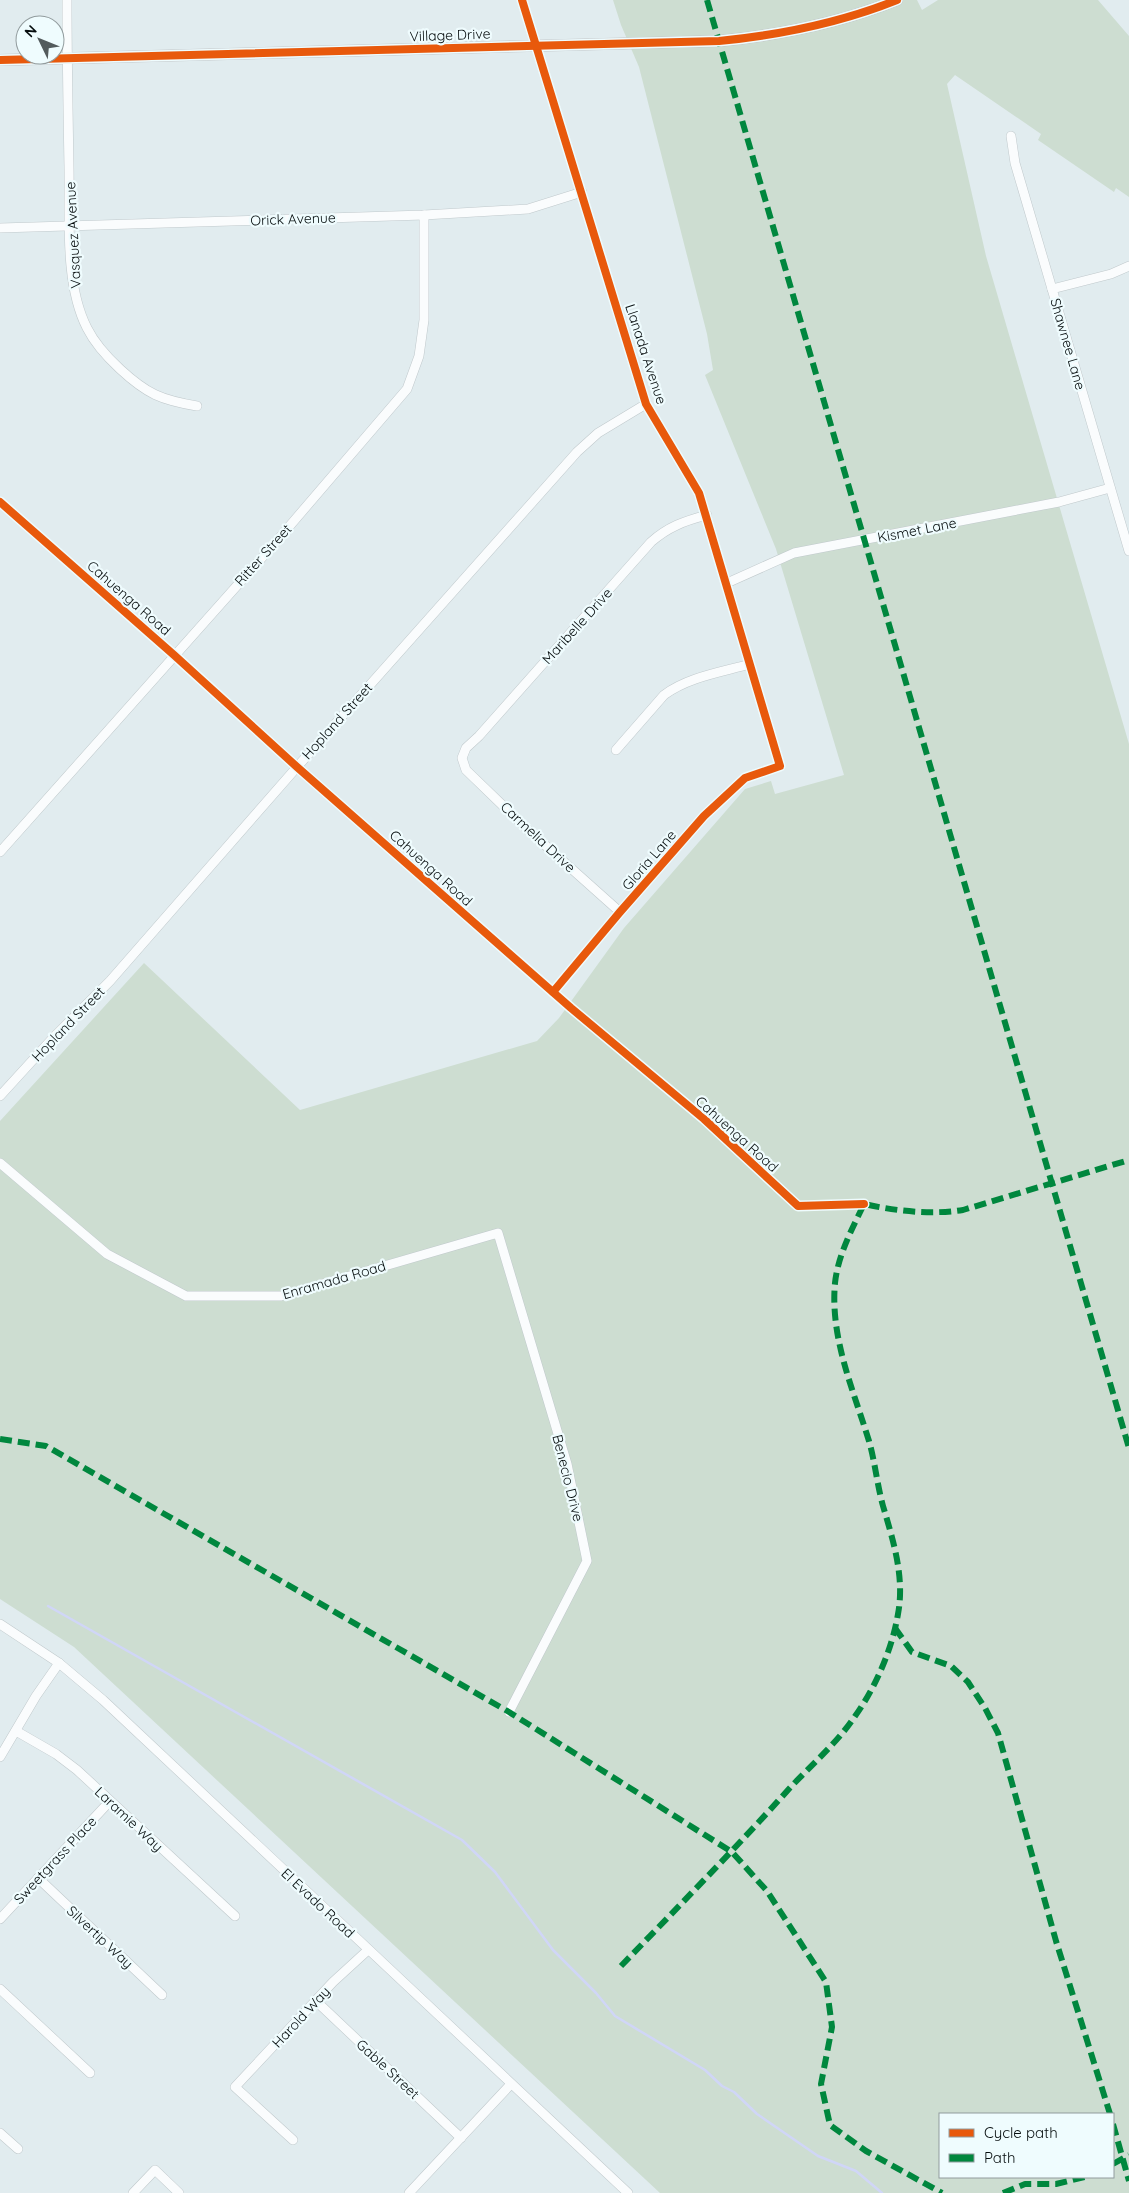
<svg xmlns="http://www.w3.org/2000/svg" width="1129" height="2193" font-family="Quicksand,sans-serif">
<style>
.green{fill:#cdddd1;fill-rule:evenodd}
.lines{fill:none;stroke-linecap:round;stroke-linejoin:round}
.stream{stroke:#d0d6f7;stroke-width:2.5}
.minor-casing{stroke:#c0c9cc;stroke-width:10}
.major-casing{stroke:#c3c7c9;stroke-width:12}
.minor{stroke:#fafcfd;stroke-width:9}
.major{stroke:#d6e1e7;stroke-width:11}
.quiet{stroke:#00873e;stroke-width:6;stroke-dasharray:12 6;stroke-linecap:butt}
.cycleway-casing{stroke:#effcfe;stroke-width:11}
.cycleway{stroke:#e8590c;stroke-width:8}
.labels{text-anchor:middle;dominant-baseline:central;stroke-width:4.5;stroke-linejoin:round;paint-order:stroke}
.street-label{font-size:14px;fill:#060d0e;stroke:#effcfe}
</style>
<rect width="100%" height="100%" fill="#e1ecef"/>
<!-- green -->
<path class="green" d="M 613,0 L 917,0 L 922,10 L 938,0 L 1098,0 L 1129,36 L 1129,197 L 1116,188 L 1114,192 L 1038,140 L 1041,134 L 955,75 L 947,84 L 986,256 L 1129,744 L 1129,2193 L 660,2193 L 74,1647 L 0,1599 L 0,1121 L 144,963 L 300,1110 L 537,1041 L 559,1018 L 624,928 L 745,789 L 771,781 L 775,794 L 844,775 L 776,549 L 705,375 L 713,370 L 707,334 L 639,67 L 621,25 ZM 940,2114 L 1113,2114 L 1113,2177 L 940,2177 Z"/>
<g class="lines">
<!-- stream -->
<path class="stream" d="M 48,1606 L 462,1840 L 495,1872 L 553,1950 L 596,1993 L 615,2016 L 705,2070 L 722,2086 L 734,2092 L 757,2114 L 818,2156 L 856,2171 L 882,2193"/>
<defs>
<g id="minor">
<path d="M 67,0 C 67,56 68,111 69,167 C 70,217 64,283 87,328 C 95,344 107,357 120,369 C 147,394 161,400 197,406"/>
<path d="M 522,0 L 646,404 L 699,493 L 780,766 L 745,778 L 704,816 L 620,912 L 553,992"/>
<path d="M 1011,136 L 1015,163 L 1129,551"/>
<path d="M 0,228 L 424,215 L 528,209 L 582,192"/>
<path d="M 1052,289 L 1111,274 L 1129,266"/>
<path d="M 0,502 L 174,655 L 297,767 L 571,1008 L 704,1119 L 798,1206 L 864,1204"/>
<path d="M 727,583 L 794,553 L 1059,502 L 1110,488"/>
<path d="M 616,750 L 664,695 C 688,677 722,672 750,664"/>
<path d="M 0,852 L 275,543 L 407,389 L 419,356 L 424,320 L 424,215"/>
<path d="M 620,912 L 527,829 L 466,770 L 462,758 L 466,748 L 479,736 L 651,542 C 668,527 684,521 707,515"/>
<path d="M 0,1096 L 52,1039 L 110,981 L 297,767 L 577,452 L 598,433 L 646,404"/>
<path d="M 0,1163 L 107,1254 L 186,1296 L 281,1296 L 498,1233 L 567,1464 L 587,1561 L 509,1712"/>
<path d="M 0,1624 L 59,1663 L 103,1700 L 628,2193"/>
<path d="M 16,1731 L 56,1754 L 77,1770 L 235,1916"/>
<path d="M 0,1757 L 36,1696 L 59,1663"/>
<path d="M 38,1878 L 162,1995"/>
<path d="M 0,1919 L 110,1801"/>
<path d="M 0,1989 L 90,2073"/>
<path d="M 316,2001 L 461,2138"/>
<path d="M 0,2133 L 18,2149"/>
<path d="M 293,2140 L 235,2087 L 333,1982 L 368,1950"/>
<path d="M 133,2193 L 155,2170 L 179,2193"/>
<path d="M 409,2193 L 511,2084"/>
</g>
<path id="major" d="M 0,60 L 719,41 C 780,35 840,23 897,0"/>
</defs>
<!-- minor casing -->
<use href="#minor" class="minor-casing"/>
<!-- major casing -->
<use href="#major" class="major-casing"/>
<!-- minor -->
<use href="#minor" class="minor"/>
<!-- major -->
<use href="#major" class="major"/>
<!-- quiet -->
<g class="quiet">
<path d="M 707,0 L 1129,1448"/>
<path d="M 0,1439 L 46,1446 L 509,1712 L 732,1852 L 767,1891 L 826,1982 L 832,2027 L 821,2084 L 830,2125 L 866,2151 L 942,2193"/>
<path d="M 895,1628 L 912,1652 L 951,1666 L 968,1682 L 985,1708 L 998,1733 L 1056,1941 L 1110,2114"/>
<path d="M 621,1966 C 677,1908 734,1850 788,1790 C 809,1767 836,1744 853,1719 C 875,1689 892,1650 898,1614 C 905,1577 893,1540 883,1506 C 877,1484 875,1462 869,1441 C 853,1389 830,1338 835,1283 C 838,1255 852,1229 864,1204 C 896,1211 930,1215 963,1210 L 1129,1160"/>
<path d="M 1113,2124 L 1129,2181"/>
<path d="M 1113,2164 L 1129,2155"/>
<path d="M 1003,2193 L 1025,2184 L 1056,2184 L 1085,2177"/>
</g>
<defs>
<g id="cycleway">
<path d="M 522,0 L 646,404 L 699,493 L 780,766 L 745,778 L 704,816 L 620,912 L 553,992"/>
<path d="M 0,60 L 719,41 C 780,35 840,23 897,0"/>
<path d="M 0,502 L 174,655 L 297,767 L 571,1008 L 704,1119 L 798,1206 L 864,1204"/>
</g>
</defs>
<!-- cycleway casing -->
<use href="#cycleway" class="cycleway-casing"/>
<!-- cycleway -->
<use href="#cycleway" class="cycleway"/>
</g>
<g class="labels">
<!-- street labels -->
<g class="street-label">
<text transform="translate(450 35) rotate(-2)">Village Drive</text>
<text transform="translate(293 219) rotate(-2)">Orick Avenue</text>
<text transform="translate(73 235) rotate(-93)">Vasquez Avenue</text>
<text transform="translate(1068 344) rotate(74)">Shawnee Lane</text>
<text transform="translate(646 354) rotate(72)">Llanada Avenue</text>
<text transform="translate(917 530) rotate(-11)">Kismet Lane</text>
<text transform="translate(263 555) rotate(-48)">Ritter Street</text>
<text transform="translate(129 598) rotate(41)">Cahuenga Road</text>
<text transform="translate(577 626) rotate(-48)">Maribelle Drive</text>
<text transform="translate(337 721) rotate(-48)">Hopland Street</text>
<text transform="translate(538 837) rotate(43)">Carmelia Drive</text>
<text transform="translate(649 860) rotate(-49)">Gloria Lane</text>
<text transform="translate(431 868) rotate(42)">Cahuenga Road</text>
<text transform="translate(68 1024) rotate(-46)">Hopland Street</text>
<text transform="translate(737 1134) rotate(42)">Cahuenga Road</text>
<text transform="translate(334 1280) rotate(-16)">Enramada Road</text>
<text transform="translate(568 1478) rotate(76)">Benecio Drive</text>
<text transform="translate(129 1819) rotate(43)">Laramie Way</text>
<text transform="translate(55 1860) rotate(-47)">Sweetgrass Place</text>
<text transform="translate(318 1903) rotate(43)">El Evado Road</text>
<text transform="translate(100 1937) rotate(43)">Silvertip Way</text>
<text transform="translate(301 2017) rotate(-47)">Harold Way</text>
<text transform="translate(388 2069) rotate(43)">Gable Street</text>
</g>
</g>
<!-- legend -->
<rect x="939" y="2113" width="175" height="65" fill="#effcfe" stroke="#929c9e"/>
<rect x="949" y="2129" width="25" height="8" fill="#e8590c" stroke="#929c9e"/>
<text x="984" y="2138" font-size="15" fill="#060d0e">Cycle path</text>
<rect x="949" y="2154" width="25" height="8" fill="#00873e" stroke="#929c9e"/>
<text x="984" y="2163" font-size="15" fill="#060d0e">Path</text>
<!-- north arrow -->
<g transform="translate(40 40) rotate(313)"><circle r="24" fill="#effcfe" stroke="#929c9e"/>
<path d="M0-4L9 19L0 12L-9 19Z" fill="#535b5d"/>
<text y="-8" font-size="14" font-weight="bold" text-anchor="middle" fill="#060d0e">N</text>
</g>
</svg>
